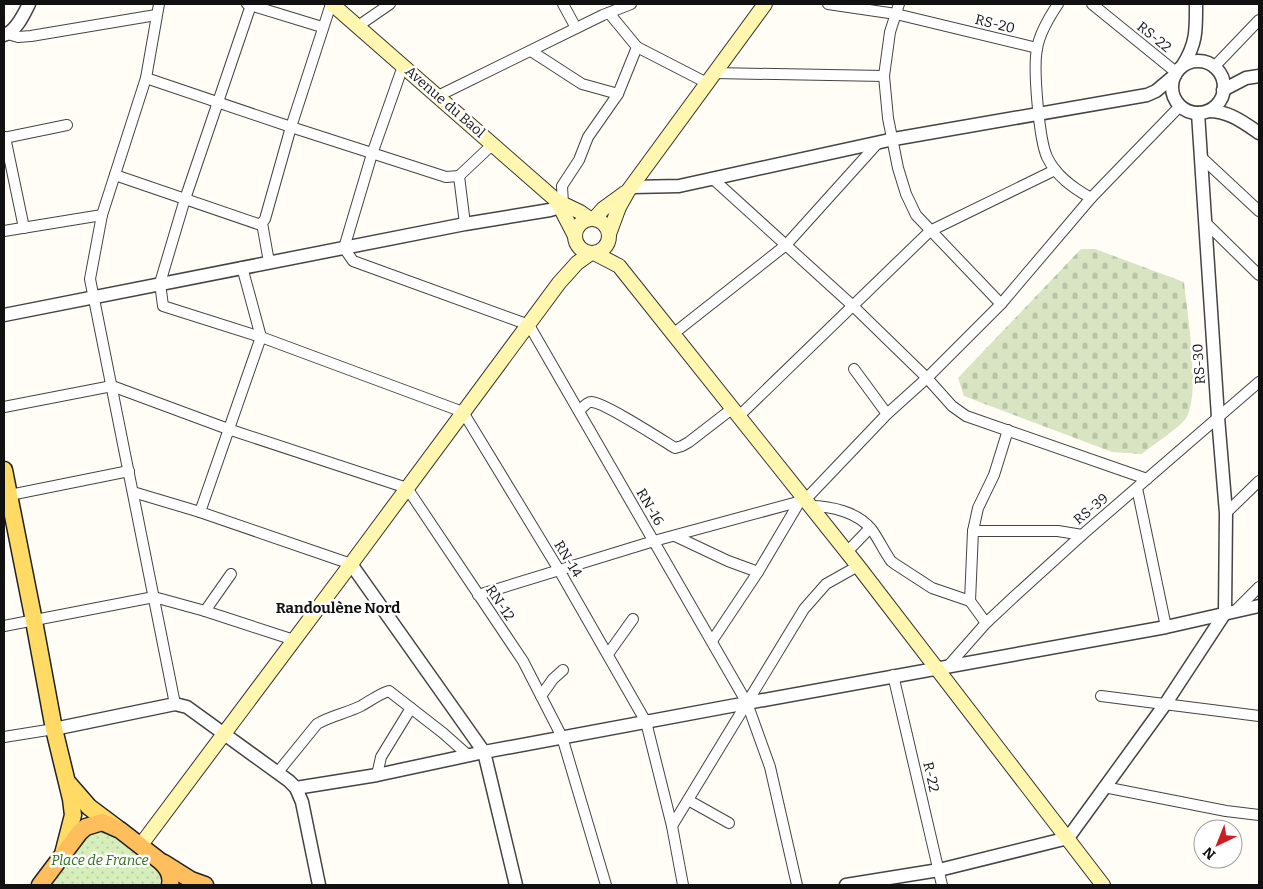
<svg xmlns="http://www.w3.org/2000/svg" width="1263" height="889" font-family="Bitter,serif">
<style>
.cemetery{fill:url(#cemetery-stones)}
.park{fill:url(#park-dots)}
.lines{fill:none;stroke-linecap:round;stroke-linejoin:round}
.minor-casing{stroke:#444;stroke-width:12}
.tertiary-casing{stroke:#444;stroke-width:15}
.secondary-casing{stroke:#333;stroke-width:16}
.primary-casing{stroke:#222;stroke-width:19}
.trunk-casing{stroke:#222;stroke-width:19}
.minor{stroke:#fff;stroke-width:10}
.tertiary{stroke:#fff;stroke-width:12}
.secondary{stroke:#fff7b0;stroke-width:14}
.primary{stroke:#ffda65;stroke-width:16}
.trunk{stroke:#ffbe5c;stroke-width:16}
.labels{text-anchor:middle;dominant-baseline:central;stroke-width:5;stroke-linejoin:round;paint-order:stroke}
.street-label{font-size:14px;fill:#111;stroke:#fff}
.park-label{font-size:14px;font-style:italic;fill:#2b701a;stroke:#fff}
.neighbourhood-label{font-size:15px;font-weight:bold;fill:#111;stroke:#fff}
</style>
<defs>
<pattern id="cemetery-stones" width="16" height="16" patternUnits="userSpaceOnUse" patternTransform="scale(1.25)"><rect width="16" height="16" fill="#d9e5c2"/><path d="M2 7V4a2 2 0 0 1 4 0v3zM10 15v-3a2 2 0 0 1 4 0v3z" fill="#b9c3a6"/></pattern>
<pattern id="park-dots" width="8" height="8" patternUnits="userSpaceOnUse" patternTransform="scale(1.25)"><rect width="8" height="8" fill="#d5eeba"/><path d="M2 2h.1M6 6h.1" fill="none" stroke="#b6cb9f" stroke-width="1.8" stroke-linecap="round"/></pattern>
</defs>
<rect width="100%" height="100%" fill="#fffdf5"/>
<!-- cemetery -->
<path class="cemetery" d="M 1081,249 L 1095,249 L 1184,282 C 1187,311 1201,395 1186,418 C 1182,426 1150,447 1142,454 L 1112,452 L 964,396 L 958,378 Z"/>
<!-- park -->
<path class="park" d="M 101,831 L 110,835 L 156,869 L 160,876 L 161,885 L 50,885 L 86,837 L 93,832 Z"/>
<g class="lines">
<defs>
<g id="minor">
<path d="M 159,4 L 146,78 L 102,215 L 90,279 L 175,704"/>
<path d="M 247,4 L 322,27"/>
<path d="M 563,4 L 576,28"/>
<path d="M 828,4 L 896,14 L 1037,48"/>
<path d="M 899,4 L 890,32 L 884,76 L 888,118 L 898,168 L 906,194 L 916,215 L 1001,304"/>
<path d="M 1058,4 C 1050,16 1039,34 1037,49 C 1033,68 1039,139 1047,157 C 1056,176 1073,188 1091,198"/>
<path d="M 1092,4 L 1177,73"/>
<path d="M 251,5 L 185,199 L 160,283 L 163,306 L 261,337 L 463,412 L 559,570 L 646,722 L 672,826 L 683,885"/>
<path d="M 358,26 L 390,4"/>
<path d="M 8,34 L 18,37 L 31,36 L 156,15"/>
<path d="M 637,47 L 707,83"/>
<path d="M 531,51 L 582,84 L 618,94"/>
<path d="M 403,66 L 372,154 L 344,248 L 353,261 L 529,325 L 747,703 L 770,767 L 797,885"/>
<path d="M 1214,67 L 1259,20"/>
<path d="M 714,73 L 884,76"/>
<path d="M 146,78 L 291,127 L 446,177 L 459,176 L 493,144"/>
<path d="M 438,96 L 603,15 L 631,4"/>
<path d="M 5,137 L 24,228"/>
<path d="M 4,138 L 67,125"/>
<path d="M 1201,157 L 1259,211"/>
<path d="M 115,175 L 258,224 L 262,223"/>
<path d="M 459,176 L 465,224"/>
<path d="M 712,178 L 853,306 L 927,378 L 952,406 L 966,416 L 1147,479"/>
<path d="M 563,204 L 562,186 L 579,160 L 588,137 L 618,94 L 637,47 L 609,13"/>
<path d="M 1206,223 L 1259,275"/>
<path d="M 4,231 L 102,215"/>
<path d="M 269,262 L 262,223 L 265,219 L 291,127 L 331,4"/>
<path d="M 673,334 L 786,245 L 877,144"/>
<path d="M 854,369 L 887,414"/>
<path d="M 4,407 L 112,386 L 228,429 L 407,488 L 523,661 L 562,737 L 606,885"/>
<path d="M 579,411 C 582,408 587,402 591,402 C 602,401 662,440 675,448 L 682,446 L 689,442 L 733,408"/>
<path d="M 739,416 L 930,231 L 1055,170"/>
<path d="M 1137,488 L 1166,627"/>
<path d="M 133,492 L 200,512 L 351,564"/>
<path d="M 5,496 L 129,471"/>
<path d="M 810,506 C 831,506 858,512 872,530 C 879,540 884,551 891,561 L 895,564 L 932,588 L 970,601"/>
<path d="M 200,512 L 261,337 L 242,267"/>
<path d="M 1226,513 L 1259,481"/>
<path d="M 973,531 L 1058,531 L 1082,535"/>
<path d="M 675,536 L 728,561 L 758,572"/>
<path d="M 847,552 L 870,528"/>
<path d="M 478,595 L 654,541 L 805,500 L 887,414 L 927,378 L 1001,304 L 1091,198 L 1180,106"/>
<path d="M 205,611 L 231,574"/>
<path d="M 1235,611 L 1259,587"/>
<path d="M 986,623 L 970,601 L 973,531 L 978,508 L 994,475 L 1008,430"/>
<path d="M 4,626 L 154,597 L 205,611 L 294,640"/>
<path d="M 712,641 L 758,572 L 800,501"/>
<path d="M 608,654 L 633,619"/>
<path d="M 949,665 L 986,623 L 1017,594 L 1082,535 L 1259,382"/>
<path d="M 893,675 L 942,885"/>
<path d="M 541,696 L 553,679 L 563,670"/>
<path d="M 1101,696 L 1259,716"/>
<path d="M 4,737 L 54,729"/>
<path d="M 278,772 L 317,724 C 330,716 347,713 361,706 C 370,701 379,694 389,691 L 443,733 L 469,756"/>
<path d="M 377,775 L 381,757 L 411,708"/>
<path d="M 1104,787 L 1226,811 L 1259,815"/>
<path d="M 688,800 L 729,823"/>
<path d="M 672,826 L 804,609 L 826,584 L 858,566"/>
</g>
<g id="tertiary">
<path d="M 4,35 C 16,32 24,14 29,4"/>
<circle cx="1198" cy="87" r="26"/>
<path d="M 1183,65 C 1197,43 1196,29 1196,4"/>
<path d="M 1223,90 L 1246,78 L 1259,76"/>
<path d="M 1208,111 C 1229,111 1243,122 1259,133"/>
<path d="M 632,187 L 679,186 L 894,139 L 1147,95 L 1156,91 L 1175,75"/>
<path d="M 4,315 L 465,224 L 550,210 L 560,207 L 563,204"/>
<path d="M 351,564 L 484,752 L 516,885"/>
<path d="M 54,729 L 175,704 L 187,707 L 289,781 L 296,788 L 302,802 L 319,885"/>
<path d="M 296,788 L 377,775 L 484,752 L 747,703 L 1166,627 L 1259,606"/>
<path d="M 846,885 L 939,870 L 1068,838 L 1166,703 L 1225,613 L 1226,513 L 1218,417 L 1198,113"/>
</g>
<g id="secondary">
<path d="M 332,4 L 557,201 L 580,212 L 590,219"/>
<path d="M 557,201 L 574,234"/>
<circle cx="592" cy="236" r="17"/>
<path d="M 594,219 L 603,209 L 625,193"/>
<path d="M 609,234 L 619,207 L 628,191 L 765,4"/>
<path d="M 594,253 L 619,266 L 858,566 L 1103,885"/>
<path d="M 140,846 L 351,564 L 559,283 L 577,263 L 591,253"/>
</g>
<g id="primary">
<path d="M 4,470 L 34,621 L 54,729 L 71,799 L 73,815 L 63,854"/>
<path d="M 69,784 L 89,807 L 117,828"/>
</g>
<g id="trunk">
<path d="M 164,863 L 191,880 L 205,885"/>
<path d="M 40,885 L 80,832 L 86,827 L 102,822 L 120,830 L 160,861 C 167,867 172,876 170,885"/>
</g>
</defs>
<!-- minor casing -->
<use href="#minor" class="minor-casing"/>
<!-- tertiary casing -->
<use href="#tertiary" class="tertiary-casing"/>
<!-- secondary casing -->
<use href="#secondary" class="secondary-casing"/>
<!-- primary casing -->
<use href="#primary" class="primary-casing"/>
<!-- trunk casing -->
<use href="#trunk" class="trunk-casing"/>
<!-- minor -->
<use href="#minor" class="minor"/>
<!-- tertiary -->
<use href="#tertiary" class="tertiary"/>
<!-- secondary -->
<use href="#secondary" class="secondary"/>
<!-- primary -->
<use href="#primary" class="primary"/>
<!-- trunk -->
<use href="#trunk" class="trunk"/>
</g>
<g class="labels">
<!-- street labels -->
<g class="street-label">
<text transform="translate(995 24) rotate(14)">RS-20</text>
<text transform="translate(1154 37) rotate(39)">RS-22</text>
<text transform="translate(445 102) rotate(41)">Avenue du Baol</text>
<text transform="translate(1199 364) rotate(-94)">RS-30</text>
<text transform="translate(650 507) rotate(60)">RN-16</text>
<text transform="translate(1091 509) rotate(-40)">RS-39</text>
<text transform="translate(568 559) rotate(59)">RN-14</text>
<text transform="translate(500 603) rotate(56)">RN-12</text>
<text transform="translate(931 777) rotate(77)">R-22</text>
</g>
<!-- park labels -->
<g class="park-label">
<text x="100" y="860">Place de France</text>
</g>
<!-- neighbourhood labels -->
<g class="neighbourhood-label">
<text x="338" y="608">Randoulène Nord</text>
</g>
</g>
<!-- border -->
<rect width="1263" height="889" fill="none" stroke="#111111" stroke-width="10"/>
<!-- north arrow -->
<g transform="translate(1218 844) rotate(223)"><circle r="24" fill="#ffffff" stroke="#a0a0a0"/>
<path d="M0-4L9 19L0 12L-9 19Z" fill="#ce1c23"/>
<text y="-8" font-size="14" font-weight="bold" text-anchor="middle" fill="#111111">N</text>
</g>
</svg>
